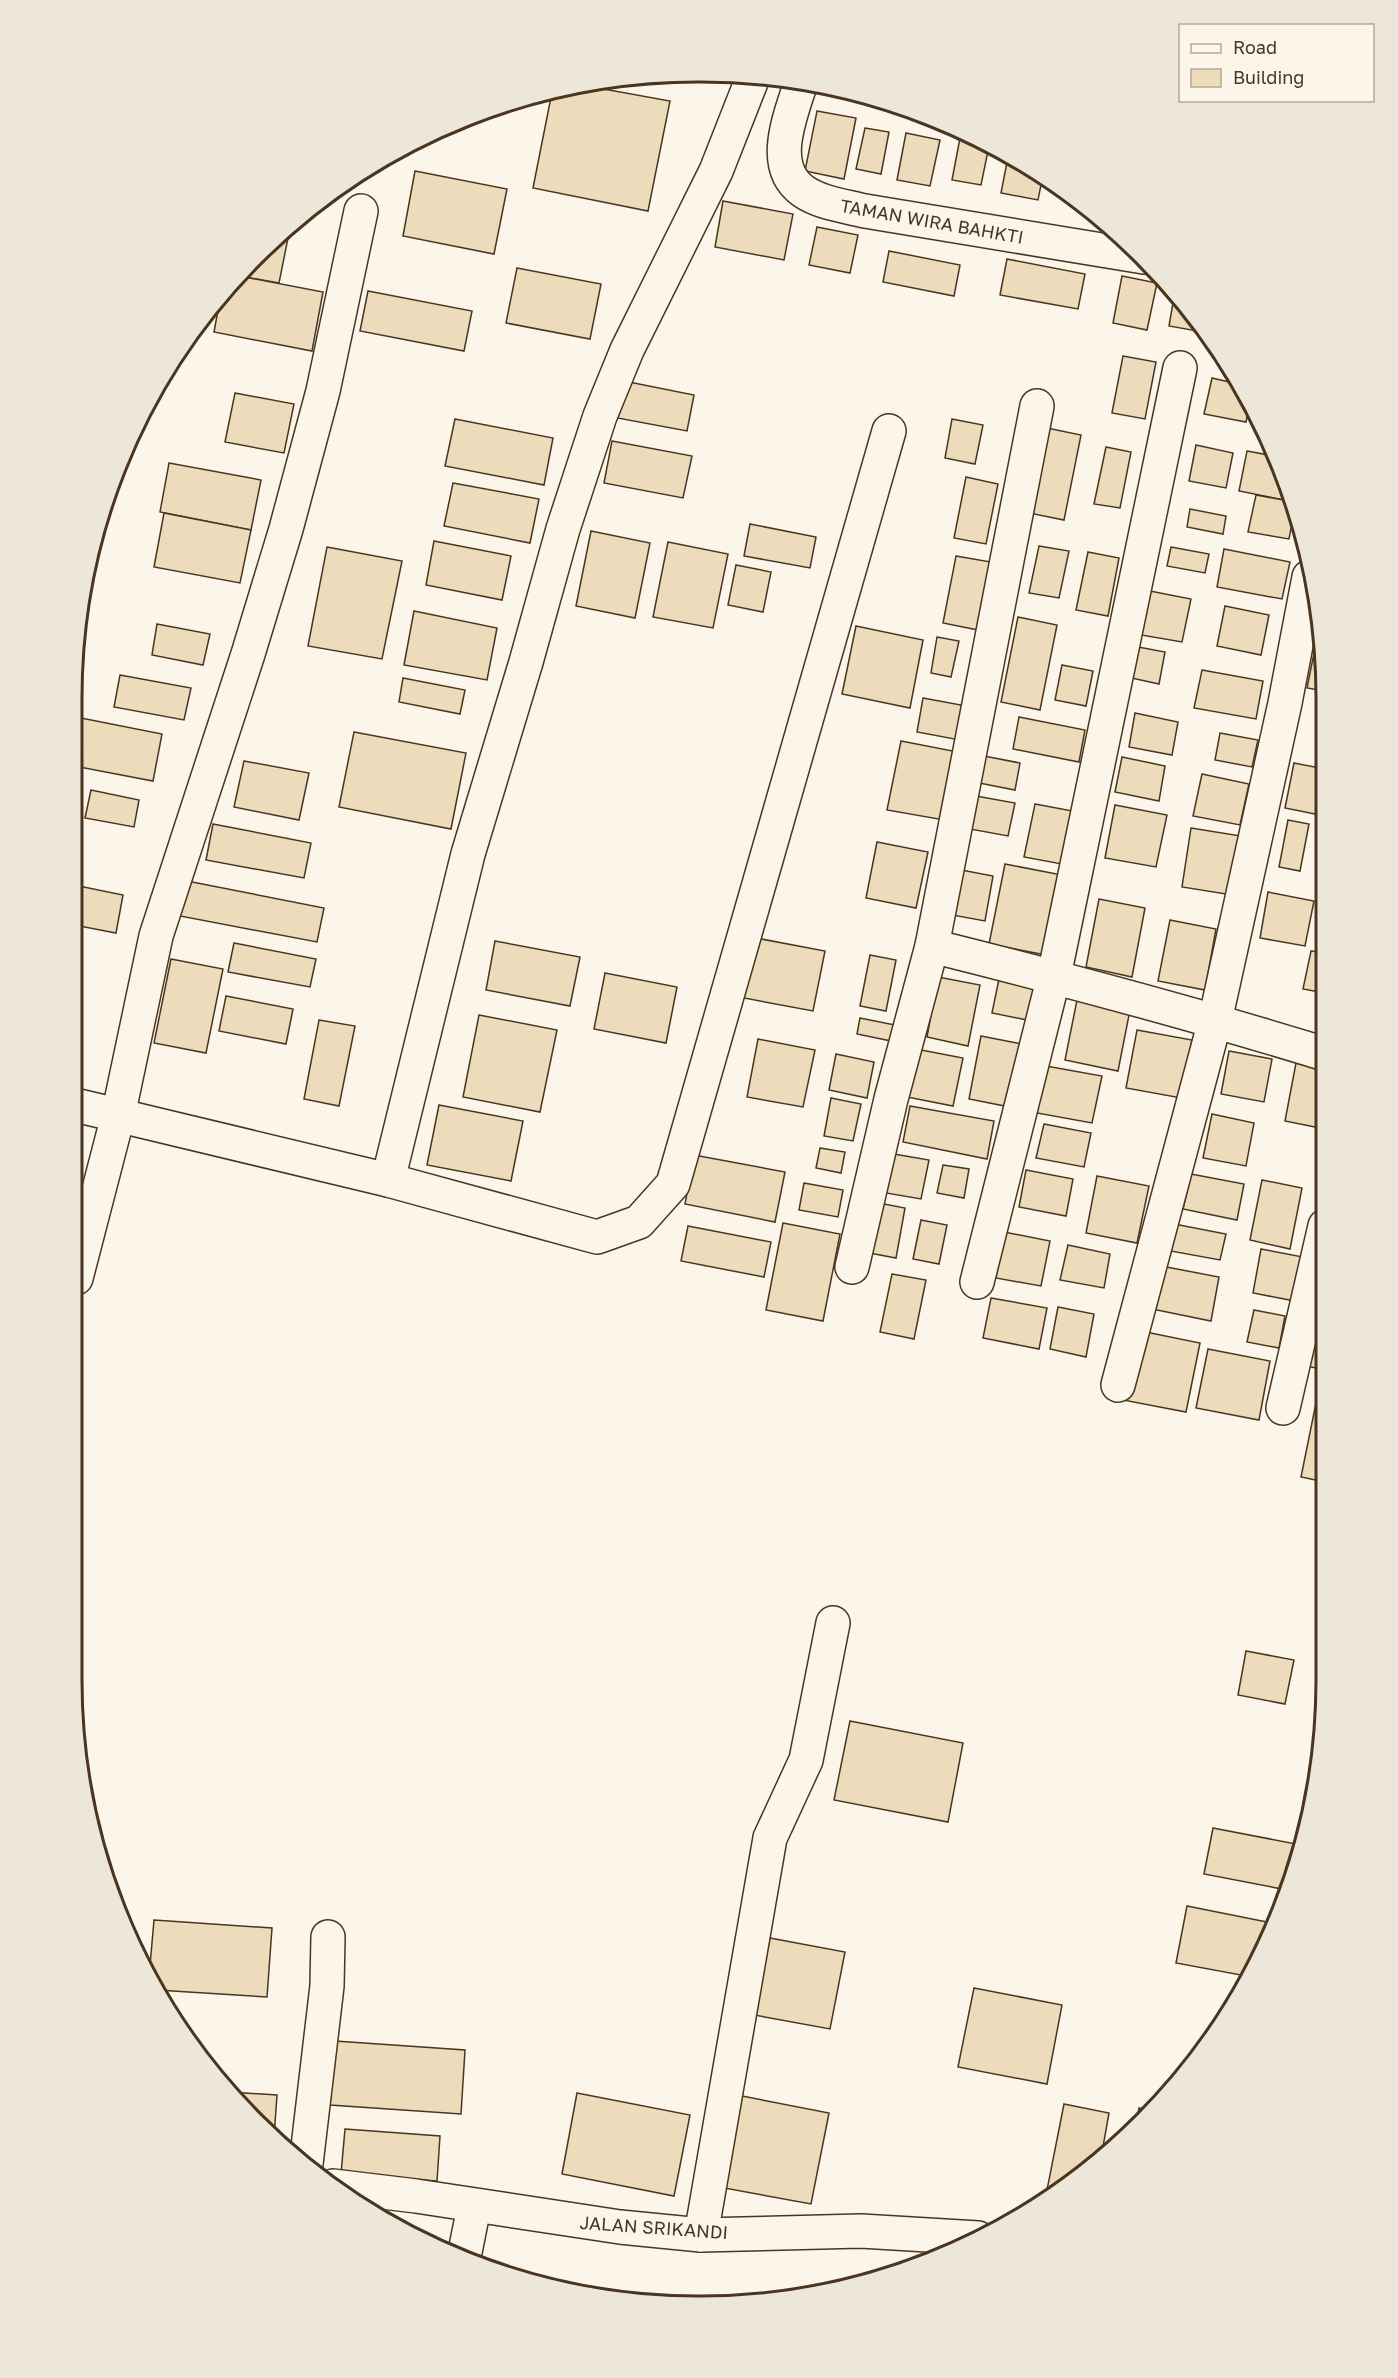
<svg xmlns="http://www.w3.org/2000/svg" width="1398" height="2378" font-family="'Golos Text',sans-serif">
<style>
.building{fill:#ecdcbc;stroke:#4a3520;stroke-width:1.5}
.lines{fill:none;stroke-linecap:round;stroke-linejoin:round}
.minor-casing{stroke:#4a3520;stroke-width:36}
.minor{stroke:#fbf6e9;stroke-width:33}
.labels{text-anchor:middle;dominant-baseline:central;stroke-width:4.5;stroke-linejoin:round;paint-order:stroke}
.street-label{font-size:18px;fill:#4a3520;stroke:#fbf6e9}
.rim{fill:none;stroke:#4a3520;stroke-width:3}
</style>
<rect width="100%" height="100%" fill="#fbf6e9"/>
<!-- building -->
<g class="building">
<path d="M 576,84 L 670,101 L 648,211 L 533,188 L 552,92 Z"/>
<path d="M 817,111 L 856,118 L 844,179 L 805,171 Z"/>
<path d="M 865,128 L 889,132 L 881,174 L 856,169 Z"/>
<path d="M 906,133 L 940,140 L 930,186 L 897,180 Z"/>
<path d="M 960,138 L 982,143 L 989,146 L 981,185 L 952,180 Z"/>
<path d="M 1008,157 L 1043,175 L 1038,200 L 1001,193 Z"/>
<path d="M 415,171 L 507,189 L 494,254 L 403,236 Z"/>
<path d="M 723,201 L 793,214 L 784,260 L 715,247 Z"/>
<path d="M 817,227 L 858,235 L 850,273 L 809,265 Z"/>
<path d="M 290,228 L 279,283 L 239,276 L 255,256 Z"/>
<path d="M 889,251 L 960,265 L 954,296 L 883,282 Z"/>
<path d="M 1007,259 L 1085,274 L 1078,309 L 1000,295 Z"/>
<path d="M 517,268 L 601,284 L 590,339 L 506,323 Z"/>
<path d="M 239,276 L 323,292 L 312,351 L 214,332 L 220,299 Z"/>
<path d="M 1122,276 L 1157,283 L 1147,330 L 1113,323 Z"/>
<path d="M 368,291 L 472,311 L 464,351 L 360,331 Z"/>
<path d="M 1174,297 L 1198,328 L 1197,331 L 1169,326 Z"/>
<path d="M 1123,356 L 1156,362 L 1145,419 L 1112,413 Z"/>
<path d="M 1212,378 L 1242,385 L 1250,402 L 1246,422 L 1204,414 Z"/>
<path d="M 619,380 L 694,395 L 687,431 L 612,417 Z"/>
<path d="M 235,393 L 294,404 L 284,453 L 225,442 Z"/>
<path d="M 455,419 L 553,438 L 544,485 L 445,466 Z"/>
<path d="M 952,419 L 983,425 L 975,464 L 945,458 Z"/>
<path d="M 1047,428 L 1081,435 L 1064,520 L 1029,513 Z"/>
<path d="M 612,441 L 692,456 L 683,498 L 604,483 Z"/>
<path d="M 1196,445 L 1233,453 L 1226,488 L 1189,481 Z"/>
<path d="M 1106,447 L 1131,452 L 1120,508 L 1094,504 Z"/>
<path d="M 1247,451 L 1274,456 L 1294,502 L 1239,491 Z"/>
<path d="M 169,463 L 261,480 L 251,530 L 160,512 Z"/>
<path d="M 966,477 L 998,484 L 986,544 L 954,538 Z"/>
<path d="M 453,483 L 539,499 L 530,543 L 444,526 Z"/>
<path d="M 1256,495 L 1294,502 L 1295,508 L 1289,539 L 1248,532 Z"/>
<path d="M 1190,509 L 1226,516 L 1223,534 L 1187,527 Z"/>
<path d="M 164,513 L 251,530 L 240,583 L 154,567 Z"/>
<path d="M 750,524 L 816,537 L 810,568 L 744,556 Z"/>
<path d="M 591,531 L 650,543 L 635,618 L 576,606 Z"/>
<path d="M 434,541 L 511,556 L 502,600 L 426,585 Z"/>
<path d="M 668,542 L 728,554 L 713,628 L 653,617 Z"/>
<path d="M 1039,546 L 1069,551 L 1059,598 L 1029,593 Z"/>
<path d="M 327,547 L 402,561 L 382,659 L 308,646 Z"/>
<path d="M 1171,547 L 1209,554 L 1205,573 L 1167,566 Z"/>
<path d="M 1224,549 L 1290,562 L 1282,599 L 1217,587 Z"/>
<path d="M 1088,552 L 1119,558 L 1108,616 L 1076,610 Z"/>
<path d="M 956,556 L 991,562 L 978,630 L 943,623 Z"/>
<path d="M 736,565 L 771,572 L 763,612 L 728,605 Z"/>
<path d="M 1150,591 L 1191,599 L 1182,642 L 1141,635 Z"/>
<path d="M 1225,606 L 1269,615 L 1261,655 L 1217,646 Z"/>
<path d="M 414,611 L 497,628 L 487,680 L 404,665 Z"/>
<path d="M 1018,617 L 1057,625 L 1040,710 L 1001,702 Z"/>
<path d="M 157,624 L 210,634 L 203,665 L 152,655 Z"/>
<path d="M 856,626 L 923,640 L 910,708 L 842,694 Z"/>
<path d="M 937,637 L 959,641 L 951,677 L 931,673 Z"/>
<path d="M 1316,643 L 1322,644 L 1325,658 L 1325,691 L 1307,688 Z"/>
<path d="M 1133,646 L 1165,652 L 1159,684 L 1127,677 Z"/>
<path d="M 1062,665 L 1093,671 L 1086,706 L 1055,700 Z"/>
<path d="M 1202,670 L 1263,681 L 1256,719 L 1194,708 Z"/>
<path d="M 120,675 L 191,688 L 184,720 L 114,707 Z"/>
<path d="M 403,678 L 465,690 L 460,714 L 399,702 Z"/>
<path d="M 923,698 L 972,707 L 965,741 L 917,732 Z"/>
<path d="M 1135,713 L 1178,722 L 1172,755 L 1129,747 Z"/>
<path d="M 1019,717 L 1085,730 L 1079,762 L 1013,749 Z"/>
<path d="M 81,718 L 162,734 L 153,781 L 74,766 Z"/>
<path d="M 354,732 L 466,753 L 451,829 L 339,807 Z"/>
<path d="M 1220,733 L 1258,740 L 1252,767 L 1215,760 Z"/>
<path d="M 901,741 L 958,752 L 944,820 L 887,810 Z"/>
<path d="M 984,756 L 1020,763 L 1015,790 L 979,783 Z"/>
<path d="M 1122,757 L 1165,766 L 1159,801 L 1115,792 Z"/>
<path d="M 244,761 L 309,773 L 299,820 L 234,807 Z"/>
<path d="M 1294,763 L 1325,769 L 1325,816 L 1285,808 Z"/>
<path d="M 1202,774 L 1249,784 L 1240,825 L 1193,816 Z"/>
<path d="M 91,790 L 139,800 L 134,827 L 85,818 Z"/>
<path d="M 976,796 L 1015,803 L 1008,836 L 970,829 Z"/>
<path d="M 1035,804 L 1078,812 L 1067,865 L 1024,857 Z"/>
<path d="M 1115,805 L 1167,815 L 1156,867 L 1105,858 Z"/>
<path d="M 1288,820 L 1309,824 L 1300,871 L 1279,867 Z"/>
<path d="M 213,824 L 311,843 L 304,878 L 206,860 Z"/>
<path d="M 1191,828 L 1241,836 L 1232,895 L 1182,887 Z"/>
<path d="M 877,842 L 928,852 L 916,908 L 866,898 Z"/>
<path d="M 1005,864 L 1062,875 L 1046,955 L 989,944 Z"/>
<path d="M 951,868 L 993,876 L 985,921 L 941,913 Z"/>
<path d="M 187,881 L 324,908 L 317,942 L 180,916 Z"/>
<path d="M 74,885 L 123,895 L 116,933 L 74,925 Z"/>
<path d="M 1268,892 L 1314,901 L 1305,946 L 1260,938 Z"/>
<path d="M 1099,899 L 1145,908 L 1132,977 L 1086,967 Z"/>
<path d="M 1170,920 L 1216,929 L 1205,990 L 1158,981 Z"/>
<path d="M 756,938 L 825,951 L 813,1011 L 744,998 Z"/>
<path d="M 495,941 L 580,957 L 570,1006 L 486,990 Z"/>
<path d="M 234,943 L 316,959 L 310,987 L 228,972 Z"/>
<path d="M 1311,951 L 1325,953 L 1325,993 L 1303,989 Z"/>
<path d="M 870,955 L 896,960 L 886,1011 L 860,1006 Z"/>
<path d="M 171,959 L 223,969 L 206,1053 L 154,1043 Z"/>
<path d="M 605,973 L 677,987 L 666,1043 L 594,1029 Z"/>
<path d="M 938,977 L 980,985 L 968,1046 L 927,1037 Z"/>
<path d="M 999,979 L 1038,987 L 1032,1021 L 992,1013 Z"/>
<path d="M 226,996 L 293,1009 L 286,1044 L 219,1031 Z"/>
<path d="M 1077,1000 L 1130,1010 L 1118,1071 L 1065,1060 Z"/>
<path d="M 75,1010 L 80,1011 L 75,1038 Z"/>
<path d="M 479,1015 L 557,1030 L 540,1112 L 463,1097 Z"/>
<path d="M 860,1018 L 900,1026 L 896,1042 L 857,1034 Z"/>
<path d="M 319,1020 L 355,1026 L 339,1106 L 304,1099 Z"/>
<path d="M 1137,1030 L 1192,1040 L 1181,1098 L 1126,1088 Z"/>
<path d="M 981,1036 L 1022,1044 L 1010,1107 L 969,1099 Z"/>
<path d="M 758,1039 L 815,1050 L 803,1107 L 747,1097 Z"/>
<path d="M 916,1049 L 963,1058 L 953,1106 L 907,1097 Z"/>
<path d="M 1229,1051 L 1272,1059 L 1264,1102 L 1221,1094 Z"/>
<path d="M 836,1054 L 874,1062 L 867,1098 L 829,1090 Z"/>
<path d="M 1296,1063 L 1325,1069 L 1325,1129 L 1285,1121 Z"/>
<path d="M 1046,1066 L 1102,1076 L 1092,1123 L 1037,1113 Z"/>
<path d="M 831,1098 L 861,1104 L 853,1141 L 824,1136 Z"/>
<path d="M 439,1105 L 523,1121 L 511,1181 L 427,1165 Z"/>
<path d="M 910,1106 L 994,1121 L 987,1159 L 903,1142 Z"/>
<path d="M 1212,1114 L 1254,1123 L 1246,1166 L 1203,1158 Z"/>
<path d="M 1044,1124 L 1091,1133 L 1084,1167 L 1036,1158 Z"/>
<path d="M 820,1148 L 845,1152 L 841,1173 L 816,1168 Z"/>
<path d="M 894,1154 L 929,1160 L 921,1199 L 886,1193 Z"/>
<path d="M 694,1155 L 785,1172 L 775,1222 L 685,1204 Z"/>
<path d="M 943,1165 L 969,1169 L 964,1198 L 937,1193 Z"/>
<path d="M 1026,1170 L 1073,1179 L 1066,1216 L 1019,1207 Z"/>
<path d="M 1191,1174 L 1244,1184 L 1237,1220 L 1183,1209 Z"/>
<path d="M 1097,1176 L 1149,1186 L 1137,1243 L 1086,1233 Z"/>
<path d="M 1262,1180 L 1302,1188 L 1290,1249 L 1250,1240 Z"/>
<path d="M 804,1183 L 843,1190 L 838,1217 L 799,1210 Z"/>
<path d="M 874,1202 L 905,1208 L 896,1258 L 864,1252 Z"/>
<path d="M 921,1220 L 947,1225 L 939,1264 L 913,1259 Z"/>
<path d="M 783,1223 L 840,1234 L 823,1321 L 766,1310 Z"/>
<path d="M 1169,1223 L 1226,1234 L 1220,1260 L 1165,1250 Z"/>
<path d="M 688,1226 L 771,1242 L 764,1277 L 681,1261 Z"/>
<path d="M 1004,1232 L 1050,1241 L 1041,1286 L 996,1278 Z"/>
<path d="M 1068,1245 L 1110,1254 L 1104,1288 L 1060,1280 Z"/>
<path d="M 1261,1249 L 1303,1257 L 1295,1301 L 1253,1293 Z"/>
<path d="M 1156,1265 L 1219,1277 L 1211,1321 L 1147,1308 Z"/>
<path d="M 892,1274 L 926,1280 L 914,1339 L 880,1332 Z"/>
<path d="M 991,1298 L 1047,1308 L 1039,1349 L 983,1338 Z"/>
<path d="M 1314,1306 L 1325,1308 L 1325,1370 L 1302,1365 Z"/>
<path d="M 1058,1307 L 1094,1314 L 1086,1357 L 1050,1349 Z"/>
<path d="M 1254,1310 L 1285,1316 L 1279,1348 L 1247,1342 Z"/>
<path d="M 1136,1330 L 1200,1343 L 1186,1412 L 1123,1400 Z"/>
<path d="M 1208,1349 L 1270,1361 L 1259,1420 L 1196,1408 Z"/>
<path d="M 1317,1398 L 1325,1399 L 1325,1482 L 1301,1477 Z"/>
<path d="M 1246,1651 L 1294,1660 L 1285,1704 L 1238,1695 Z"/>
<path d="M 1325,1652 L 1325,1700 L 1315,1698 Z"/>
<path d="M 850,1721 L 963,1743 L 948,1822 L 834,1800 Z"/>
<path d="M 1213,1828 L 1296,1844 L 1287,1890 L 1204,1874 Z"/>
<path d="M 1187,1906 L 1272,1923 L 1246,1976 L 1176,1963 Z"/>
<path d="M 154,1920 L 272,1928 L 267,1997 L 157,1990 L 149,1977 Z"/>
<path d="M 770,1938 L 845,1952 L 830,2029 L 754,2015 Z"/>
<path d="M 974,1988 L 1062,2005 L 1047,2084 L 958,2067 Z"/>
<path d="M 335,2041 L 465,2050 L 461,2114 L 330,2105 Z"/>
<path d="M 229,2092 L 277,2095 L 274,2137 L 256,2123 Z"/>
<path d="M 577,2093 L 690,2115 L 674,2196 L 562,2174 Z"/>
<path d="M 742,2096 L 829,2113 L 811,2204 L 724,2188 Z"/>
<path d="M 1064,2104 L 1109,2113 L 1101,2158 L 1081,2176 L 1045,2200 Z"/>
<path d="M 1139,2108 L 1152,2110 L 1136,2125 Z"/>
<path d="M 345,2129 L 440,2136 L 437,2181 L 341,2174 Z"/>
</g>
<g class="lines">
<defs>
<g id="minor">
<path d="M 801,82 C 791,115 768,166 803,191 C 820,203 845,206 865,211 L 1144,257"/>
<path d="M 932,946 C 1064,979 1195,1014 1325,1054"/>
<path d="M 75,1105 L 388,1180 L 597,1237 L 639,1222 L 673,1184 L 889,431"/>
<path d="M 388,1180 L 468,854 L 526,662 L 563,529 L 600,416 L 627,350 L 716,171 L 753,77"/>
<path d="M 852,1267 L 891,1099 L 932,946 L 1037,406"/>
<path d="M 76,1278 L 118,1116 L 156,936 L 248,654 L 286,529 L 323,391 L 361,211"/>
<path d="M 977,1282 L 1054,976 L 1180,368"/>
<path d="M 1118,1385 L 1215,1021 L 1285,703 L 1309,577"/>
<path d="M 1283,1408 L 1325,1226"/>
<path d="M 306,2164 L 327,1986 L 328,1937"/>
<path d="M 333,2186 L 416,2196 L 620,2227 L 701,2235 L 861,2231 L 978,2238"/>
<path d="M 701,2235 L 770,1838 L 806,1760 L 833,1623"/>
<path d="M 464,2257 L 474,2207"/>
</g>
</defs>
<!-- minor casing -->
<use href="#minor" class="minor-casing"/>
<!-- minor -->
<use href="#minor" class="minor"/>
</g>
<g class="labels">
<!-- street labels -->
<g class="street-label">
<text transform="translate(932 221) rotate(10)">TAMAN WIRA BAHKTI</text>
<text transform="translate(654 2227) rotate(4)">JALAN SRIKANDI</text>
</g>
</g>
<!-- crop -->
<path d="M0 0H1398V2378H0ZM698 82H700A616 616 0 0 1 1316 698V1680A616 616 0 0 1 700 2296H698A616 616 0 0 1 82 1680V698A616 616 0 0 1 698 82Z" fill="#ede7d9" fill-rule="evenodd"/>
<path class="rim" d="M698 82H700A616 616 0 0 1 1316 698V1680A616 616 0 0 1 700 2296H698A616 616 0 0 1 82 1680V698A616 616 0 0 1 698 82Z"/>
<!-- legend -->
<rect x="1179" y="24" width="195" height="78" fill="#fbf6e9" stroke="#b4a999" stroke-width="1.5"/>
<rect x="1191" y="44" width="30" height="9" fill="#fbf6e9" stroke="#b4a999" stroke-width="1.5"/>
<text x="1233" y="54" font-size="18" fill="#4a3520">Road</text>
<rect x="1191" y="69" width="30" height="18" fill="#ecdcbc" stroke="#b4a999" stroke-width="1.5"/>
<text x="1233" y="84" font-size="18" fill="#4a3520">Building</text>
</svg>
